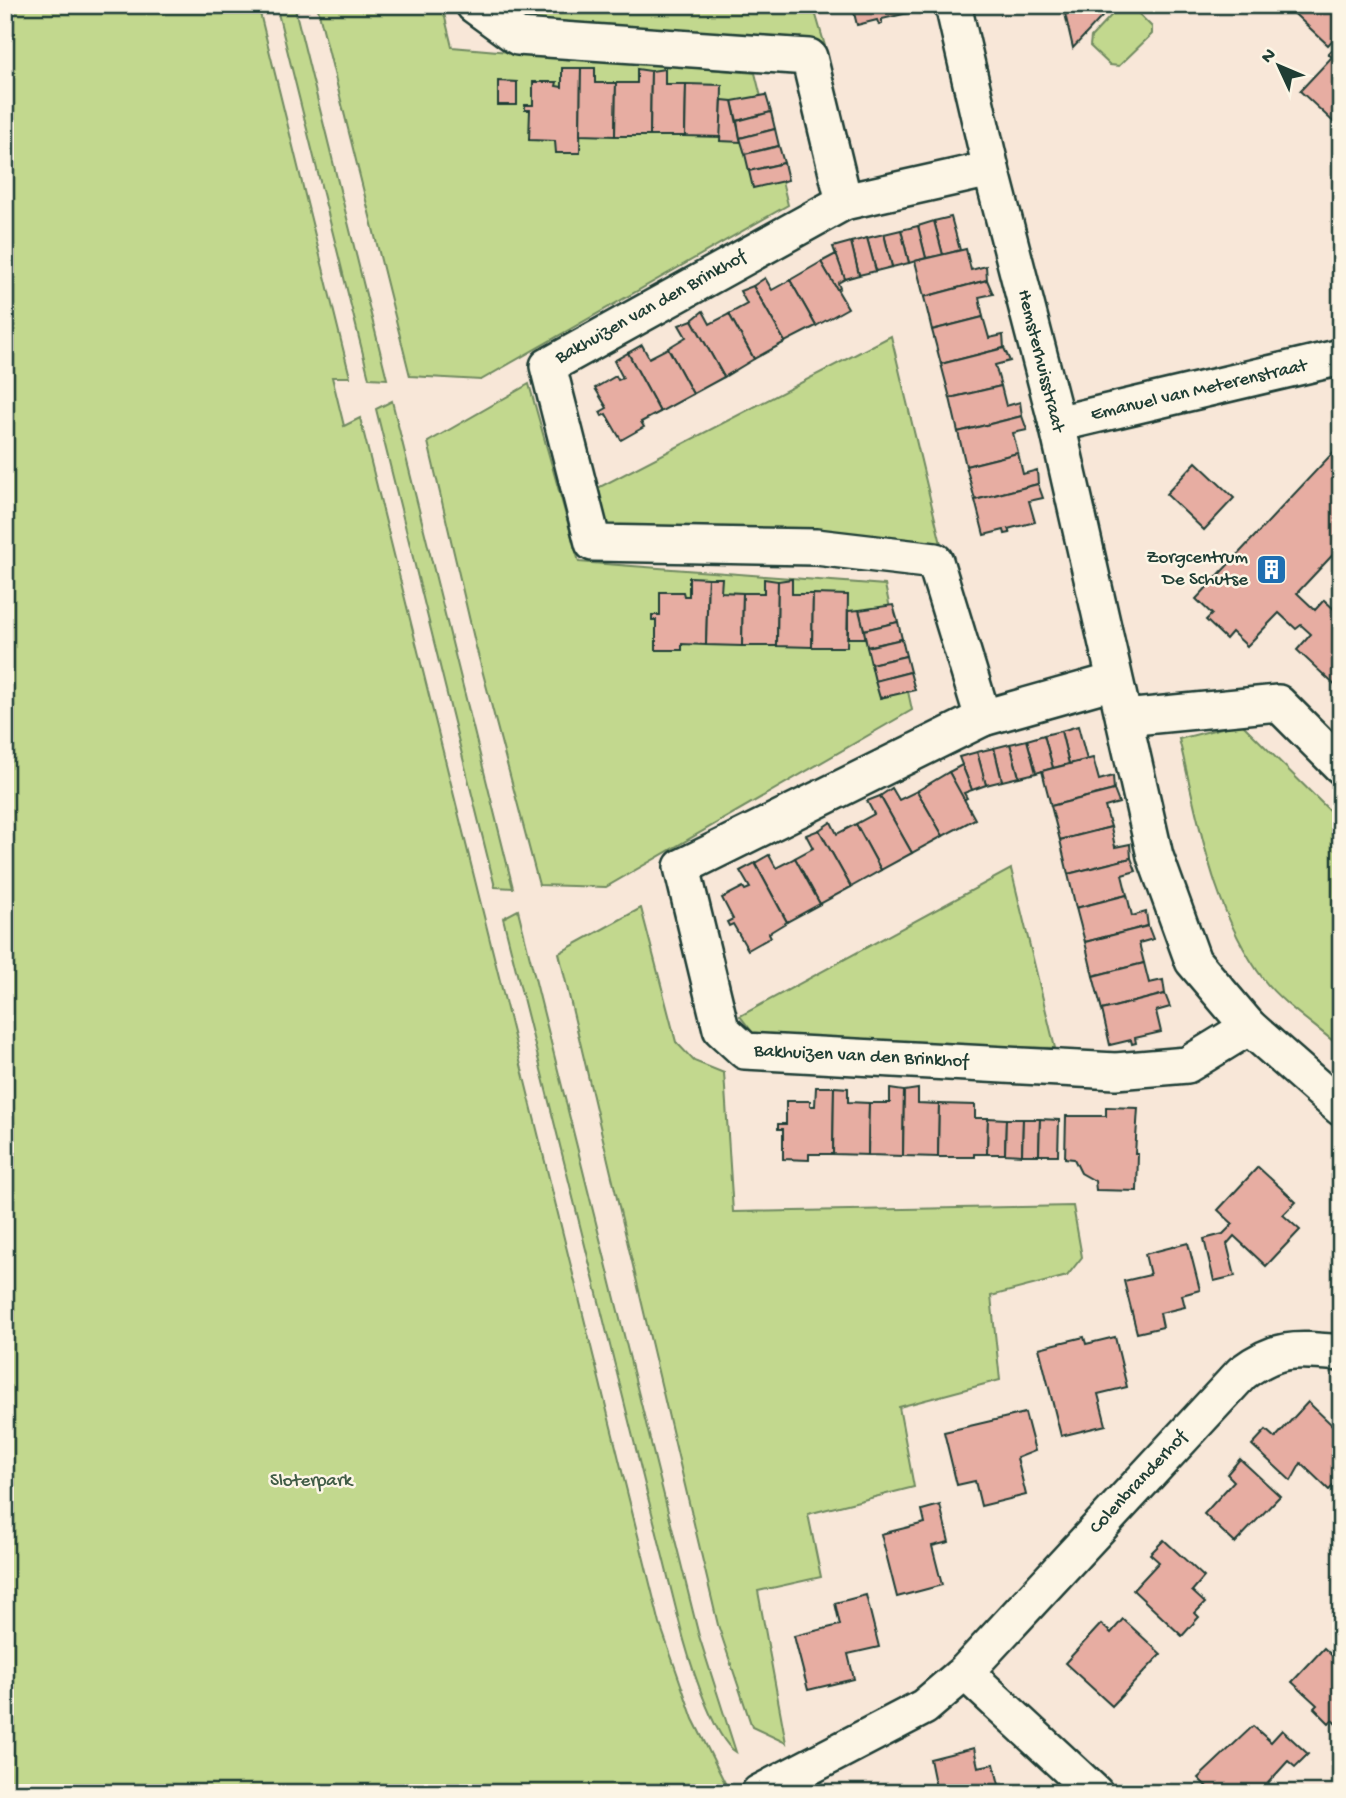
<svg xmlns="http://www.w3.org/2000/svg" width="1346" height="1798" font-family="'Gochi Hand',sans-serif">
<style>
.green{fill:#c2d88e;stroke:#708a61;stroke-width:2}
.building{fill:#e7ada2;stroke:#1f3d34;stroke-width:2}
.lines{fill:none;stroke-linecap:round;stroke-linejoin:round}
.street-casing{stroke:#1f3d34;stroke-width:40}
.street{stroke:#fcf5e5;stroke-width:35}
.labels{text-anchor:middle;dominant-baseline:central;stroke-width:5;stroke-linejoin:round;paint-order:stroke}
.street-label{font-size:19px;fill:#1f3d34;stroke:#fcf5e5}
.poi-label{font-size:19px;fill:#1f3d34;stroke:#fcf5e5;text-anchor:end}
.park-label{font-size:19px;fill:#405c46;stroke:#fcf5e5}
</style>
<rect width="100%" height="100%" fill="#f8e7d8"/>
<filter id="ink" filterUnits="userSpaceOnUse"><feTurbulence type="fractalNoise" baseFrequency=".0143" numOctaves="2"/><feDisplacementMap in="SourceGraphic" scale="14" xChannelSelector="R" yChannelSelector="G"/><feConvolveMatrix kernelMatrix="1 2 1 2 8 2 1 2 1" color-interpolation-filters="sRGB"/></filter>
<g filter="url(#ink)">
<!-- green -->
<g class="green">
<path d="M 5,5 L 258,5 L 350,377 L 332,377 L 344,426 L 360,418 L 660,1624 L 693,1719 L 730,1793 L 5,1793 Z"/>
<path d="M 276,5 L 294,5 L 387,379 L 369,378 Z"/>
<path d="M 317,5 L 442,5 L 452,47 L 755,73 L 788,205 L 481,380 L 410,376 Z"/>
<path d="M 482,5 L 813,5 L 825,46 L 514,27 Z"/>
<path d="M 1121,5 L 1130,5 L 1152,27 L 1152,34 L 1119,66 L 1110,65 L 1090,46 L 1091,37 Z"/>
<path d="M 891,336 L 942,548 L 597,531 L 590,492 Z"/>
<path d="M 529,384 L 579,562 L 885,585 L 912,710 L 606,887 L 539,885 L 476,647 L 428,442 Z"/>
<path d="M 392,401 L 513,888 L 495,887 L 376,409 Z"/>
<path d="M 1241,723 L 1341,822 L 1341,1048 C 1318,1027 1282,1004 1264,980 C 1212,911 1199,821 1179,739 Z"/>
<path d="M 1011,869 L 1055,1048 L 773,1042 L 753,1033 L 740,1016 Z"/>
<path d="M 641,908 L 676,1042 L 694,1061 L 724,1073 L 733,1212 L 1073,1206 L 1082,1257 L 1067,1276 L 991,1296 L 1000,1380 L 899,1407 L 914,1487 L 808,1514 L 821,1577 L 758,1591 L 786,1743 L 752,1727 L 718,1625 L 559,953 Z"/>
<path d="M 518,910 L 699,1636 L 736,1752 C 712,1738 686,1650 679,1621 L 503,918 Z"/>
</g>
<!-- building -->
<g class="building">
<path d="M 852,5 L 906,5 L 908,13 L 882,19 L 882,24 L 879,25 L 877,20 L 857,25 Z"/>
<path d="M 1063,5 L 1113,5 L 1073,48 Z"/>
<path d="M 1285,5 L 1341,5 L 1341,31 L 1328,45 Z"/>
<path d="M 1332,50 L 1341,55 L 1341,129 L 1300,91 L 1332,57 L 1328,54 Z"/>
<path d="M 562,68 L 581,68 L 580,153 L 556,153 L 555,141 L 529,140 L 530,110 L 525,110 L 525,105 L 533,105 L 533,82 L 557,82 L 556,86 L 562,87 Z"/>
<path d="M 581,68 L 595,68 L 595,83 L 616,83 L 615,136 L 580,135 Z"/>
<path d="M 637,69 L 651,71 L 650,136 L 615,136 L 616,83 L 637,83 Z"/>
<path d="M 665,69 L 665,84 L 686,84 L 685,136 L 650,136 L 651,71 Z"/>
<path d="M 498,81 L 517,82 L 517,105 L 498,105 Z"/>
<path d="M 686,84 L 722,85 L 721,137 L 685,136 Z"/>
<path d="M 766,95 L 771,112 L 737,121 L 732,101 Z"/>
<path d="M 722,100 L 732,101 L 741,142 L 720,141 Z"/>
<path d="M 771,112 L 775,129 L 740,138 L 737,121 Z"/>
<path d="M 775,129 L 779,146 L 745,154 L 740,138 Z"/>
<path d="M 779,146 L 784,163 L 749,171 L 745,154 Z"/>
<path d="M 784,163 L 788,180 L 753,188 L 749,171 Z"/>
<path d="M 951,217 L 960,250 L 943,255 L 934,221 Z"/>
<path d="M 934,221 L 943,255 L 926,258 L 918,226 Z"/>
<path d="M 918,226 L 926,258 L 909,263 L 901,230 Z"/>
<path d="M 901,230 L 909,263 L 892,267 L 884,234 Z"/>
<path d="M 884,234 L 892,267 L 876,271 L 867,238 Z"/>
<path d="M 867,238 L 876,271 L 859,275 L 851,242 Z"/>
<path d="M 851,242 L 859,275 L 845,279 L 833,247 Z"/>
<path d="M 966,249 L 971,270 L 986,266 L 987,280 L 924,297 L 915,261 Z"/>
<path d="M 836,254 L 845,279 L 838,283 L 840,288 L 837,290 L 821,262 Z"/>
<path d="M 821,262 L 848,308 L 816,326 L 790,280 Z"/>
<path d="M 765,278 L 772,290 L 790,280 L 816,326 L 785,342 L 753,286 Z"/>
<path d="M 987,280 L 993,294 L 979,297 L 983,317 L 932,330 L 924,297 Z"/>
<path d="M 753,286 L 785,342 L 754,359 L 729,314 L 747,304 L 740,291 Z"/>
<path d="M 703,311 L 710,324 L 729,314 L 754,359 L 724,377 L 692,320 Z"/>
<path d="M 983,317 L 989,338 L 1003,335 L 1004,348 L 941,364 L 932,330 Z"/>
<path d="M 692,320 L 724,377 L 693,394 L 668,348 L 686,337 L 679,325 Z"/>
<path d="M 642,345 L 649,358 L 668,348 L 693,394 L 660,412 L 628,353 Z"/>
<path d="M 1004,348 L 1010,361 L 995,365 L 1001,386 L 950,398 L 941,364 Z"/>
<path d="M 628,353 L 660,412 L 641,422 L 644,427 L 621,440 L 606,414 L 602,416 L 600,412 L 607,408 L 595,388 L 616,376 L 618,380 L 623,378 L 614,361 Z"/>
<path d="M 1001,386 L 1006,406 L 1020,402 L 1022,416 L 958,432 L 950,398 Z"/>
<path d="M 1022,416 L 1027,430 L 1013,433 L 1018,453 L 966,466 L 958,432 Z"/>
<path d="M 1341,444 L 1341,546 L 1297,593 L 1315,610 L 1324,600 L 1335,610 L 1341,604 L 1341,691 L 1297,650 L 1311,634 L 1301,625 L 1296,629 L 1279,613 L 1247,646 L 1232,632 L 1226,639 L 1206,620 L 1212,614 L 1196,599 Z"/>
<path d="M 1018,453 L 1023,474 L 1037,470 L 1038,484 L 975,500 L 966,466 Z"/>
<path d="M 1196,462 L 1234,498 L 1204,530 L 1166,494 Z"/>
<path d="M 1038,484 L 1043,498 L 1029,501 L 1035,522 L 1008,529 L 1010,533 L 1005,534 L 1004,530 L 984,535 L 975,500 Z"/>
<path d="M 689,577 L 708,578 L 706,645 L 682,644 L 682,650 L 656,650 L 656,620 L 652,620 L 652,615 L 660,615 L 660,592 L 683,592 L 684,596 L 689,596 Z"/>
<path d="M 708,578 L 722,578 L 721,592 L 743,593 L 742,646 L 706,645 Z"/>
<path d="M 764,579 L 778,581 L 777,646 L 742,646 L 743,593 L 764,593 Z"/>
<path d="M 792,579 L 792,594 L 813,594 L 812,647 L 777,646 L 778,581 Z"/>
<path d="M 813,594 L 848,595 L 847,647 L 812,647 Z"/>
<path d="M 893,605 L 898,622 L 864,630 L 859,610 Z"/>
<path d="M 859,610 L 866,638 L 848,638 L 848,611 Z"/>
<path d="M 898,622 L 902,639 L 867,647 L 864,630 Z"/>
<path d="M 902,639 L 906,656 L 871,664 L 867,647 Z"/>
<path d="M 906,656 L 910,672 L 875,681 L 871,664 Z"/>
<path d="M 910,672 L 915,690 L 880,698 L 875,681 Z"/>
<path d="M 1078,726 L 1087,760 L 1069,764 L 1061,731 Z"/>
<path d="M 1061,731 L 1069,764 L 1053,768 L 1044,735 Z"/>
<path d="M 1044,735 L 1053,768 L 1036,773 L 1027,740 Z"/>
<path d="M 1027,740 L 1036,773 L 1019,777 L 1010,744 Z"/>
<path d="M 1010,744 L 1019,777 L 1002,781 L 994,748 Z"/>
<path d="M 994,748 L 1002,781 L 986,785 L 977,752 Z"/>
<path d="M 977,752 L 986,785 L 972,790 L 959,757 Z"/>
<path d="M 1093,758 L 1099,780 L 1113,776 L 1114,790 L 1051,806 L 1042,771 Z"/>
<path d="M 962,765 L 972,790 L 964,793 L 967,798 L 963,800 L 949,772 Z"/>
<path d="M 949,772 L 975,819 L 943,836 L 917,791 Z"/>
<path d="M 892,788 L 899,800 L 917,791 L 943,836 L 912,853 L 880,796 Z"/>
<path d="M 1114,790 L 1119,803 L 1105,807 L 1111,827 L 1060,840 L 1051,806 Z"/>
<path d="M 880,796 L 912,853 L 881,870 L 856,824 L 874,814 L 867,801 Z"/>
<path d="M 831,822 L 837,834 L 856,824 L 881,870 L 851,887 L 819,830 Z"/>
<path d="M 1111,827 L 1115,847 L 1130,844 L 1131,858 L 1068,874 L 1060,840 Z"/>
<path d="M 819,830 L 851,887 L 820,904 L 795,858 L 813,848 L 806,835 Z"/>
<path d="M 769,855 L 776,868 L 795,858 L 820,904 L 787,922 L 755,863 Z"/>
<path d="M 1131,858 L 1136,871 L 1122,875 L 1127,895 L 1076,908 L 1068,874 Z"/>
<path d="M 755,863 L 787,922 L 769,933 L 771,937 L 748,950 L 733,924 L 729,926 L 727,922 L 733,919 L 722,898 L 743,887 L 745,890 L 750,888 L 740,871 Z"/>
<path d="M 1127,895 L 1132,916 L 1146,912 L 1148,926 L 1085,942 L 1076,908 Z"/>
<path d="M 1148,926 L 1153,939 L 1139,943 L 1144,963 L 1093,976 L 1085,942 Z"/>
<path d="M 1144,963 L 1149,983 L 1163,980 L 1165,994 L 1102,1010 L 1093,976 Z"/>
<path d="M 1165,994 L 1170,1007 L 1156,1011 L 1161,1032 L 1135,1038 L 1136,1043 L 1132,1044 L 1131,1040 L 1110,1045 L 1102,1010 Z"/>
<path d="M 816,1087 L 834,1087 L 833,1154 L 809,1154 L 809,1160 L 783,1159 L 783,1129 L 778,1129 L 778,1124 L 786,1124 L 786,1101 L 810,1101 L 810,1106 L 815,1106 Z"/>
<path d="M 834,1087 L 848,1088 L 848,1102 L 869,1103 L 868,1155 L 833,1154 Z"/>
<path d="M 890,1089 L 904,1091 L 903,1156 L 868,1155 L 869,1103 L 890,1103 Z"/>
<path d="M 918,1089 L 918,1103 L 939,1104 L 938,1157 L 903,1156 L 904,1091 Z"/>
<path d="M 939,1104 L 975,1105 L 975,1118 L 988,1118 L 987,1154 L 974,1154 L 974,1157 L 938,1157 Z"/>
<path d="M 1106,1107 L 1138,1108 L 1135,1154 L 1138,1154 L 1137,1191 L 1096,1190 L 1095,1181 L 1081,1173 L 1074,1159 L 1065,1158 L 1066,1116 L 1106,1116 Z"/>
<path d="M 988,1118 L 1006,1119 L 1005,1154 L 987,1154 Z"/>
<path d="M 1006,1119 L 1023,1119 L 1022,1155 L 1005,1154 Z"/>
<path d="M 1023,1119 L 1040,1119 L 1039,1155 L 1022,1155 Z"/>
<path d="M 1040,1119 L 1059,1120 L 1058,1155 L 1039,1155 Z"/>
<path d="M 1258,1167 L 1296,1202 L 1283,1215 L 1300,1230 L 1266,1266 L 1234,1236 L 1227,1244 L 1235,1276 L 1214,1281 L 1204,1239 L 1223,1234 L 1233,1224 L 1218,1210 Z"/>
<path d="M 1188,1243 L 1200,1290 L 1182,1295 L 1185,1307 L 1160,1313 L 1163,1327 L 1137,1333 L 1124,1281 L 1150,1275 L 1145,1254 Z"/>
<path d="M 1084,1337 L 1086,1344 L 1115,1337 L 1127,1387 L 1098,1394 L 1106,1425 L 1061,1436 L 1039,1348 Z"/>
<path d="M 1308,1402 L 1332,1425 L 1341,1423 L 1341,1478 L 1329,1490 L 1301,1463 L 1291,1481 L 1252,1445 L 1266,1430 L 1275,1438 Z"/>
<path d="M 1025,1413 L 1035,1451 L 1017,1458 L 1026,1495 L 981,1506 L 975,1481 L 957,1485 L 944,1432 Z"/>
<path d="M 1240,1459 L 1280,1496 L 1235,1543 L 1204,1514 L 1234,1481 L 1227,1474 Z"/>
<path d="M 940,1505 L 949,1542 L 932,1546 L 942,1585 L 897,1597 L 881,1534 L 925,1523 L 922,1510 Z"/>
<path d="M 1164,1540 L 1204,1577 L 1192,1591 L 1205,1603 L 1195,1613 L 1199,1617 L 1182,1636 L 1133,1590 L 1159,1562 L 1150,1554 Z"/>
<path d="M 866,1595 L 879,1647 L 848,1654 L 854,1679 L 808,1690 L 794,1636 L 840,1625 L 835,1603 Z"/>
<path d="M 1123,1619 L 1161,1654 L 1112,1706 L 1065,1663 L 1101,1624 L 1111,1633 Z"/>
<path d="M 1324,1648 L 1341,1664 L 1341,1719 L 1336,1724 L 1332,1720 L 1329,1723 L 1314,1708 L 1317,1705 L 1292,1682 Z"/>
<path d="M 1253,1726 L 1271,1742 L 1282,1730 L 1308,1754 L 1295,1767 L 1288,1761 L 1268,1783 L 1275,1790 L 1272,1793 L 1213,1793 L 1198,1778 Z"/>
<path d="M 974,1748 L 978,1767 L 994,1764 L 1001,1793 L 937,1793 L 930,1759 Z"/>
</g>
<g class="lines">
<defs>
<g id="street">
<path d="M 474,5 L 518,37 L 809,57 L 844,202"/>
<path d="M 953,5 L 991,169 L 1057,424 L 1155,856 L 1193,961 L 1249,1027 L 1341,1108"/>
<path d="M 1057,424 L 1341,357"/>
<path d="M 1114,681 L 983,718 L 682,867 L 721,1029 L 745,1051 L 1116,1071 L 1187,1065 L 1249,1027"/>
<path d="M 983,718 L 935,561 L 816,547 L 593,543 L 548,366 L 844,202 L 991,169"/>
<path d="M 1124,718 L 1278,703 L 1341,766"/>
<path d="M 965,1672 L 1095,1793"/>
<path d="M 759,1793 L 924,1707 L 965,1672 L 1242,1373 C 1278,1346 1297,1349 1341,1353"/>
</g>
</defs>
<!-- street casing -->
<use href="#street" class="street-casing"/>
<!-- street -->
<use href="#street" class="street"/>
</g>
</g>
<!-- icons -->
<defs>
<symbol id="building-square" viewBox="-11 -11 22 22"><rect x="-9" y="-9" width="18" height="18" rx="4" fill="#1f6fb2" stroke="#fcf5e5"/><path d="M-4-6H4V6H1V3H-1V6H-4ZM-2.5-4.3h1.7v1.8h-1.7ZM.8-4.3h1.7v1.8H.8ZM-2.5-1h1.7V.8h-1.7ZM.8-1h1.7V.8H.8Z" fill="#fff"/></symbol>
</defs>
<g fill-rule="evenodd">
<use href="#building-square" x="1254" y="552" width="35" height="35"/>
</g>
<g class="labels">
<!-- street labels -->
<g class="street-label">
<text transform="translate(651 308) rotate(-29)">Bakhuizen van den Brinkhof</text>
<text transform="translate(1040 361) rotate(76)">Hemsterhuisstraat</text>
<text transform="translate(1199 391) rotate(-13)">Emanuel van Meterenstraat</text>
<text transform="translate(861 1057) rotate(3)">Bakhuizen van den Brinkhof</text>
<text transform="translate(1139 1483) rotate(-47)">Colenbranderhof</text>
</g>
<!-- poi labels -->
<g class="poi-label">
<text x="1248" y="558">Zorgcentrum<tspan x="1248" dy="22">De Schutse</tspan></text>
</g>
<!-- park labels -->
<g class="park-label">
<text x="311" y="1481">Sloterpark</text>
</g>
</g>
<!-- margin -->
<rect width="1346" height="1798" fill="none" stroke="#fcf5e5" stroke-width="28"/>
<rect x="14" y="14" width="1318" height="1770" fill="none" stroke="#1f3d34" stroke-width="2.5" filter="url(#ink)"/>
<!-- north arrow -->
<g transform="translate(1279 66) rotate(314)" stroke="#fcf5e5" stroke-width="5" paint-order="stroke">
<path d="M0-5L12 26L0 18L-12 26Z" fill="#1f3d34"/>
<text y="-10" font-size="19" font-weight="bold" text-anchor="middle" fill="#1f3d34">N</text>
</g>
</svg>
